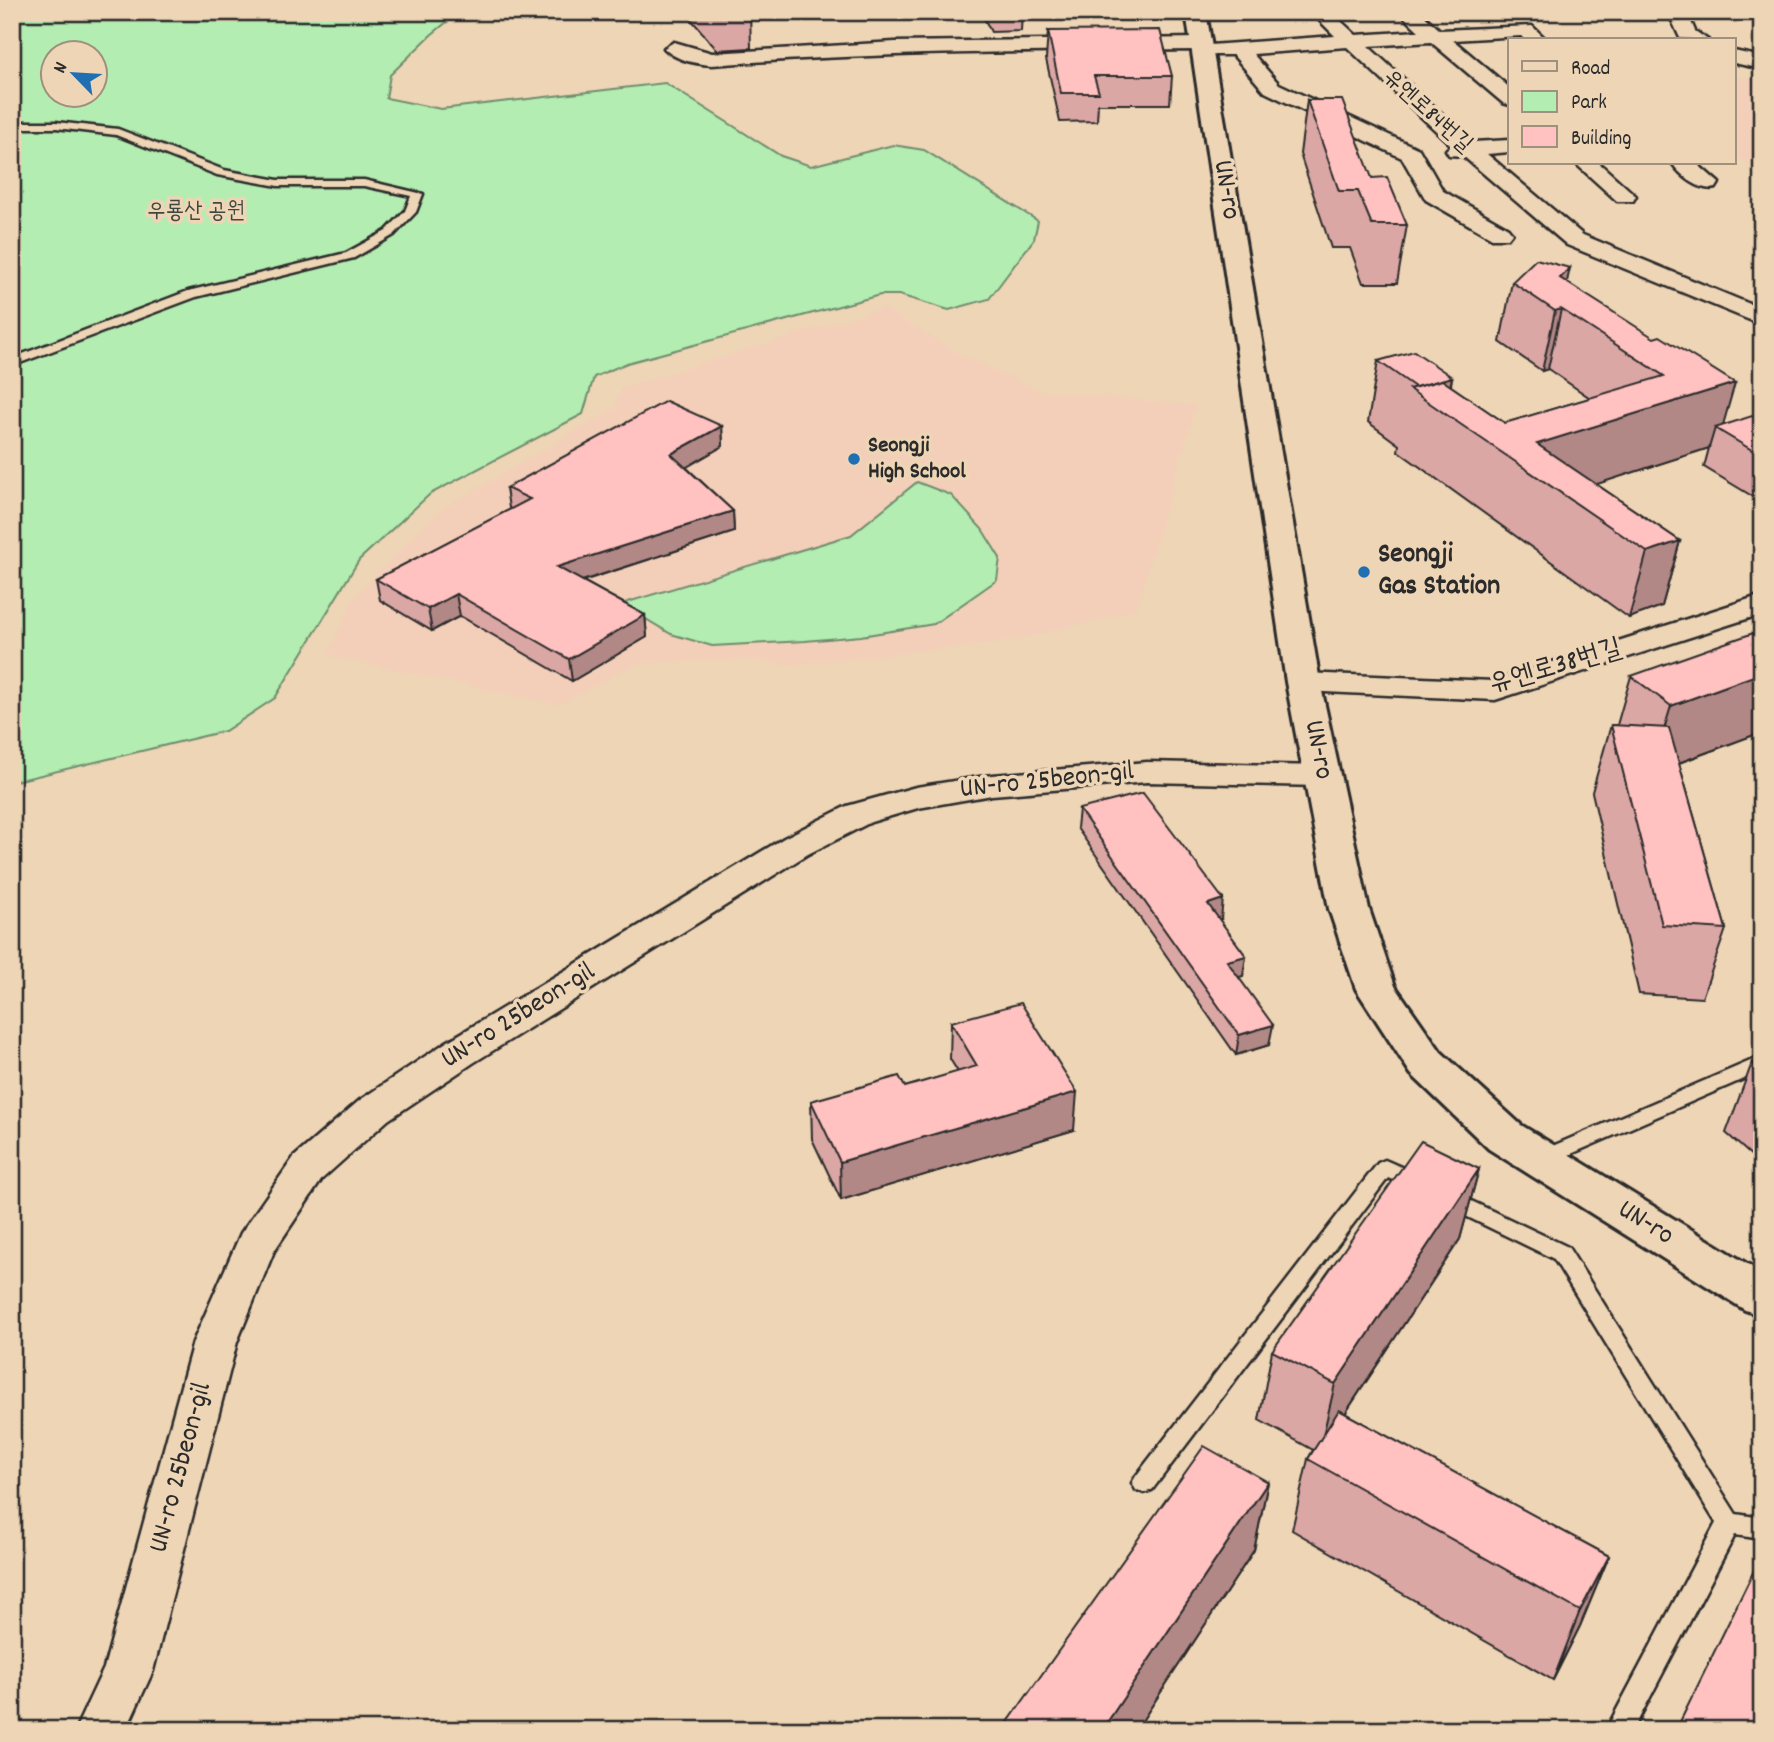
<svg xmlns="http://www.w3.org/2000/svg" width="1774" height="1742" font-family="Dekko,'Poor Story',sans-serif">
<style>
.built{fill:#f3cfb9}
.green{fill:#b3edb1;stroke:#6f8c6e;stroke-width:2;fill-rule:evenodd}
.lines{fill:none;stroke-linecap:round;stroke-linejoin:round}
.lane-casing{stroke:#2b2b2b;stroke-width:5}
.street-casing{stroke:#2b2b2b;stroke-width:5}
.secondary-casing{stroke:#2b2b2b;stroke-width:6}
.lane{fill:#eed5b6;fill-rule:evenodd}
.street{fill:#eed5b6;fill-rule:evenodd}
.secondary{fill:#eed5b6;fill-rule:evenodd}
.wall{fill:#dba7a5;stroke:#2b2b2b;stroke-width:2}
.shaded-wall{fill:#b28886;stroke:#2b2b2b;stroke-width:2}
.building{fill:#ffc2c0;stroke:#2b2b2b;stroke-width:2}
.poi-dot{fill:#1f6fb2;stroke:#eed5b6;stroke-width:2.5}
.labels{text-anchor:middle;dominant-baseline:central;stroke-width:7;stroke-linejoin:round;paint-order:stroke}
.far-street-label{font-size:23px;fill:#2b2b2b;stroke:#eed5b6}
.far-park-label{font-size:23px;fill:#3f483f;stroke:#eed5b6}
.far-poi-label{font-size:23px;font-weight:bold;fill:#2b2b2b;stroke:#eed5b6;text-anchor:start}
.street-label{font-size:28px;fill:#2b2b2b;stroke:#eed5b6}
.poi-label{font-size:28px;font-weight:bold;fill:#2b2b2b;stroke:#eed5b6;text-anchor:start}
</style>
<rect width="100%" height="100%" fill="#eed5b6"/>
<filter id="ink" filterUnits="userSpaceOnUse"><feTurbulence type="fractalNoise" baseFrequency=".0143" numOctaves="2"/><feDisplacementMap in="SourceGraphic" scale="14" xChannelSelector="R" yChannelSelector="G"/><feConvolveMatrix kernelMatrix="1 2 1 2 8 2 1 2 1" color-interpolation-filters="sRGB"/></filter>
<g filter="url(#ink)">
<!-- built -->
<g class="built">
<path d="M 1762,76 L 1762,170 L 1734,155 L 1734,79 Z"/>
<path d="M 884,308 L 959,354 L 1042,392 L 1196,405 L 1136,610 L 1007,642 L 788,665 L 751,659 L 638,663 L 559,705 L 328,655 L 353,599 L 439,511 L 615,408 L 621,388 Z"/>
</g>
<!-- green -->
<g class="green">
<path d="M 12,12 L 459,12 L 431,35 L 390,75 L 386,98 L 441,109 L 665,83 L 781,156 L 811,166 L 893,145 L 924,150 L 1038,221 L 1034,239 L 989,299 L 949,310 L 899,295 L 880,295 L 627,363 L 594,377 L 583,414 L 430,494 L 359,560 L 275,698 L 225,731 L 12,782 ZM 52,52 L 94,52 L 94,94 L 52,94 Z"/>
<path d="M 917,482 L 951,495 L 982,529 L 1000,558 L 997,580 L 934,624 L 861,636 L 805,641 L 712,646 L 671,634 L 621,604 L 851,535 Z"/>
</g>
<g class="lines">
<defs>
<g id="lane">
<path d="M 12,122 L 56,122 L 118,129 L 224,170 L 278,180 L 364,180 L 423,194 L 416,212 L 394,235 L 354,258 L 196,297 L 12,366 L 12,358 L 188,291 L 346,253 L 386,231 L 405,211 L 411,196 L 364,186 L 278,186 L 217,175 L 116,135 L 56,128 L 12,128 Z"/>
<path d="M 1762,1056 L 1762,1071 L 1548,1164 L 1541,1167 L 1534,1164 L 1531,1159 L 1534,1154 Z"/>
<path d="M 1385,1160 L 1424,1177 L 1427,1183 L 1424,1189 L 1417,1191 L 1388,1178 L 1152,1490 L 1144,1493 L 1136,1490 L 1132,1483 L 1136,1476 L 1378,1163 Z"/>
<path d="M 1448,1190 L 1568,1247 L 1736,1514 L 1762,1518 L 1762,1539 L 1735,1535 L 1633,1730 L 1606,1730 L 1716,1523 L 1554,1259 L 1441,1204 L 1438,1198 L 1441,1192 Z"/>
</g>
<g id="street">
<path d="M 1311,12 L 1331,12 L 1356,35 L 1419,31 L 1399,12 L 1420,12 L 1440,30 L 1532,26 L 1547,40 L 1525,40 L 1521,36 L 1453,40 L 1510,88 L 1510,105 L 1503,103 L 1431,42 L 1368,46 L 1473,142 L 1510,140 L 1510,152 L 1487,154 L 1583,235 L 1762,309 L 1762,325 L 1567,245 L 1463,156 L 1449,155 L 1446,150 L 1451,145 L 1347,47 L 1253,54 L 1279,84 L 1419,149 L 1443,191 L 1508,228 L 1512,233 L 1508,238 L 1492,238 L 1426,200 L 1402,158 L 1265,92 L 1233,55 L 1195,55 L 1193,50 C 1032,52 872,52 712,65 C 697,64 675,60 664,48 L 674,42 L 712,53 L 895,42 L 1201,38 L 1208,40 L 1210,45 L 1335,36 Z"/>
<path d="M 1668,12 L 1687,12 L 1695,31 L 1708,40 L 1680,38 Z"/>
<path d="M 1734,51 L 1762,57 L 1762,69 L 1734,63 Z"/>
<path d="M 1575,163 L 1599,163 L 1636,196 L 1633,201 L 1617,201 Z"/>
<path d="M 1672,163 L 1696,163 L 1719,183 L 1716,188 C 1700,192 1681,176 1672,163 Z"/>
<path d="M 1762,595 L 1762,614 L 1495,700 L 1303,691 L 1292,689 L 1287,682 L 1292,675 L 1303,673 L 1493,681 Z"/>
<path d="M 1147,762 L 1322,766 L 1334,769 L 1339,776 L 1334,783 L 1322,786 L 1147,782 L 992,795 L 918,808 L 871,822 L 808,854 L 473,1063 L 388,1120 L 322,1179 L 274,1251 L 237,1342 L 153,1671 L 126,1730 L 75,1730 L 104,1668 L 193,1342 L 241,1233 L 294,1157 L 360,1100 L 445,1043 L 784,838 L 847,806 L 916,787 L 992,775 Z"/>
</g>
<path id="secondary" d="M 1186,12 L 1206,12 L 1320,682 L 1369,909 L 1395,986 L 1441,1052 L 1521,1125 L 1762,1273 L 1762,1316 L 1745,1310 L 1489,1149 L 1411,1074 L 1356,989 L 1329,909 L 1286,682 Z"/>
</defs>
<!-- lane casing -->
<use href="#lane" class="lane-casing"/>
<!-- street casing -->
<use href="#street" class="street-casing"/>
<!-- secondary casing -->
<use href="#secondary" class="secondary-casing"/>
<!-- lane -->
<use href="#lane" class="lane"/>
<!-- street -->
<use href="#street" class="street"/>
<!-- secondary -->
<use href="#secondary" class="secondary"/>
</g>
<!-- wall -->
<g class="wall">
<path d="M 685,12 L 750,12 L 751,48 L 717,50 Z"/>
<path d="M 981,12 L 1022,12 L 1021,31 L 991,32 Z"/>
<path d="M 1048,31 L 1172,76 L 1170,104 L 1098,104 L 1097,121 L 1060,122 L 1046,59 Z"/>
<path d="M 1307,100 L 1372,178 L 1407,225 L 1397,283 L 1363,283 L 1350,248 L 1331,248 L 1300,154 Z"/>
<path d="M 1512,282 L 1567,283 L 1723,425 L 1762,417 L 1762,502 L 1704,467 L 1709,448 L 1596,484 L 1680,541 L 1662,606 L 1629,618 L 1398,451 L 1399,445 L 1368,422 L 1378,361 L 1452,377 L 1451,386 L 1505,423 L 1590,398 L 1548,369 L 1542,371 L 1500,342 Z"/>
<path d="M 722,426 L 723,446 L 686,467 L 733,511 L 734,532 L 583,581 L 645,615 L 647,637 L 572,681 L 460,616 L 432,631 L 380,600 L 376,579 L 511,509 L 509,508 L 506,488 Z"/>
<path d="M 1631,676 L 1762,732 L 1679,763 L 1726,929 L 1702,998 L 1639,994 L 1592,792 L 1611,725 L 1617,725 Z"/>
<path d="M 1079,809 L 1221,919 L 1219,920 L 1246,956 L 1243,976 L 1238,977 L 1269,1045 L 1236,1055 L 1077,828 Z"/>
<path d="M 951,1022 L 1074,1130 L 841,1200 L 812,1139 L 811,1101 L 905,1087 L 958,1072 L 950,1059 Z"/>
<path d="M 1762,1059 L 1762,1165 L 1726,1133 L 1752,1063 Z"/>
<path d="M 1479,1169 L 1460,1239 L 1345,1414 L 1609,1556 L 1580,1626 L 1553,1680 L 1292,1530 L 1308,1459 L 1313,1450 L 1259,1420 L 1272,1351 Z"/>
<path d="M 1268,1482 L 1254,1550 L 1136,1730 L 1007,1730 L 1008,1722 Z"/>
</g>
<!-- shaded-wall -->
<g class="shaded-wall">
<path d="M 1570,268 L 1548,369 L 1542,371 L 1555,311 L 1560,278 Z"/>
<path d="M 1452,377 L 1445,414 L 1415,387 Z"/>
<path d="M 1735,383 L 1721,432 L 1715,428 L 1709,448 L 1563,495 L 1537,444 Z"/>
<path d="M 722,426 L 723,446 L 673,475 L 671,454 Z"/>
<path d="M 733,511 L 734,532 L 560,588 L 557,567 Z"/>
<path d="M 1680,541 L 1662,606 L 1629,618 L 1647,552 Z"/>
<path d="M 456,594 L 460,616 L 432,631 L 428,609 Z"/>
<path d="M 645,615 L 647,637 L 572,681 L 569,659 Z"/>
<path d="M 1762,673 L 1762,732 L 1651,773 L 1671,706 Z"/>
<path d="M 1223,899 L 1221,919 L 1205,924 L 1208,904 Z"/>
<path d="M 1246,956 L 1243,976 L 1224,981 L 1227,961 Z"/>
<path d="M 1273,1025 L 1269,1045 L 1236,1055 L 1239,1035 Z"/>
<path d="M 1077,1092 L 1074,1130 L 841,1200 L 840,1162 Z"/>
<path d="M 1479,1169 L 1460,1239 L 1319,1453 L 1335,1384 Z"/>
<path d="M 1268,1482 L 1254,1550 L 1136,1730 L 1102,1730 Z"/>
<path d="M 1609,1556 L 1580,1626 L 1553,1680 L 1580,1611 Z"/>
</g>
<!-- building -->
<g class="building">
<path d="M 1160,30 L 1172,76 L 1094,76 L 1099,93 L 1061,93 L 1048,31 Z"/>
<path d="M 1307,100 L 1342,100 L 1372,178 L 1387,177 L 1407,225 L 1372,225 L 1358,191 L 1339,191 Z"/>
<path d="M 1536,259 L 1570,268 L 1560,278 L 1654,338 L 1660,336 L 1735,383 L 1537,444 L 1680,541 L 1647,552 L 1409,389 L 1442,380 L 1505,423 L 1664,376 L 1561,309 L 1555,311 L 1512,282 Z"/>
<path d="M 1414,351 L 1452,377 L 1415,387 L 1378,361 Z"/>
<path d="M 666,401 L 722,426 L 671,454 L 733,511 L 557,567 L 645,615 L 569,659 L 456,594 L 428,609 L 376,579 L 530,499 L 506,488 Z"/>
<path d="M 1752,416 L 1757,419 L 1762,417 L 1762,456 L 1715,428 Z"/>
<path d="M 1762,630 L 1762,673 L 1671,706 L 1631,676 Z"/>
<path d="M 1611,725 L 1669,728 L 1726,929 L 1662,925 Z"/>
<path d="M 1143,793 L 1223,899 L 1208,904 L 1246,956 L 1227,961 L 1273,1025 L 1239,1035 L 1079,809 Z"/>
<path d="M 1021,1003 L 1077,1092 L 840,1162 L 811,1101 L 899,1076 L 905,1087 L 977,1066 L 951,1022 Z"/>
<path d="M 1762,1059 L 1762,1071 L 1752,1063 Z"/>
<path d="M 1421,1141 L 1479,1169 L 1335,1384 L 1272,1351 Z"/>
<path d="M 1339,1410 L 1609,1556 L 1580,1611 L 1308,1459 Z"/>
<path d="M 1204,1446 L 1268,1482 L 1102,1730 L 1019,1730 L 1008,1722 Z"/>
<path d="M 1762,1554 L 1762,1730 L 1676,1730 Z"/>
</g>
</g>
<!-- markers -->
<g class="poi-dot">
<circle cx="854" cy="459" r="7"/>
<circle cx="1364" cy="572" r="7"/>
</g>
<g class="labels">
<!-- far-street labels -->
<g class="far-street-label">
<text transform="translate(1427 112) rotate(42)">유엔로84번길</text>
</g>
<!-- far-park labels -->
<g class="far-park-label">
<text x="196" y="212">우룡산 공원</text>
</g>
<!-- far-poi labels -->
<g class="far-poi-label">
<text x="868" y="446">Seongji<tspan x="868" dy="26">High School</tspan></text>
</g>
<!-- street labels -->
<g class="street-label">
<text transform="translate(1225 190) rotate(81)">UN-ro</text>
<text transform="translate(1556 668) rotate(-16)">유엔로38번길</text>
<text transform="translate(1317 750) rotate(79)">UN-ro</text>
<text transform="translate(1047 782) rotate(-6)">UN-ro 25beon-gil</text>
<text transform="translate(519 1017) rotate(-32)">UN-ro 25beon-gil</text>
<text transform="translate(1645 1224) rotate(32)">UN-ro</text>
<text transform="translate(182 1468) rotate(-75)">UN-ro 25beon-gil</text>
</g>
<!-- poi labels -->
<g class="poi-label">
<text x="1378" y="556">Seongji<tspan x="1378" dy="32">Gas Station</tspan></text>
</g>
</g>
<!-- margin -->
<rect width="1774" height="1742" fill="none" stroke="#eed5b6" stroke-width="42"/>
<rect x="21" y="21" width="1732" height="1700" fill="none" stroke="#2b2b2b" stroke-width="2.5" filter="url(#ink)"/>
<!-- legend -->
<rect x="1508" y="38" width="228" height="126" fill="#eed5b6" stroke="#a0917e" stroke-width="2"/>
<rect x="1522" y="61" width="35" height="10" fill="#eed5b6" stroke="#a0917e" stroke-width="2"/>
<text x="1571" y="74" font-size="21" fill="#2b2b2b">Road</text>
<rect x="1522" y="91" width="35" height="21" fill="#b3edb1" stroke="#a0917e" stroke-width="2"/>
<text x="1571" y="108" font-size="21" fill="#2b2b2b">Park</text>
<rect x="1522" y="126" width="35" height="21" fill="#ffc2c0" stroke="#a0917e" stroke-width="2"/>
<text x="1571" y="144" font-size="21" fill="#2b2b2b">Building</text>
<!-- north arrow -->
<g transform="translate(74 74) rotate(295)"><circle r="33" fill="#eed5b6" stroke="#a0917e" stroke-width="2"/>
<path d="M0-5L12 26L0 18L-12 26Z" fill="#1f6fb2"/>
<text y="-10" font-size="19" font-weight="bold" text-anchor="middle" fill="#2b2b2b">N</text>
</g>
</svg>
